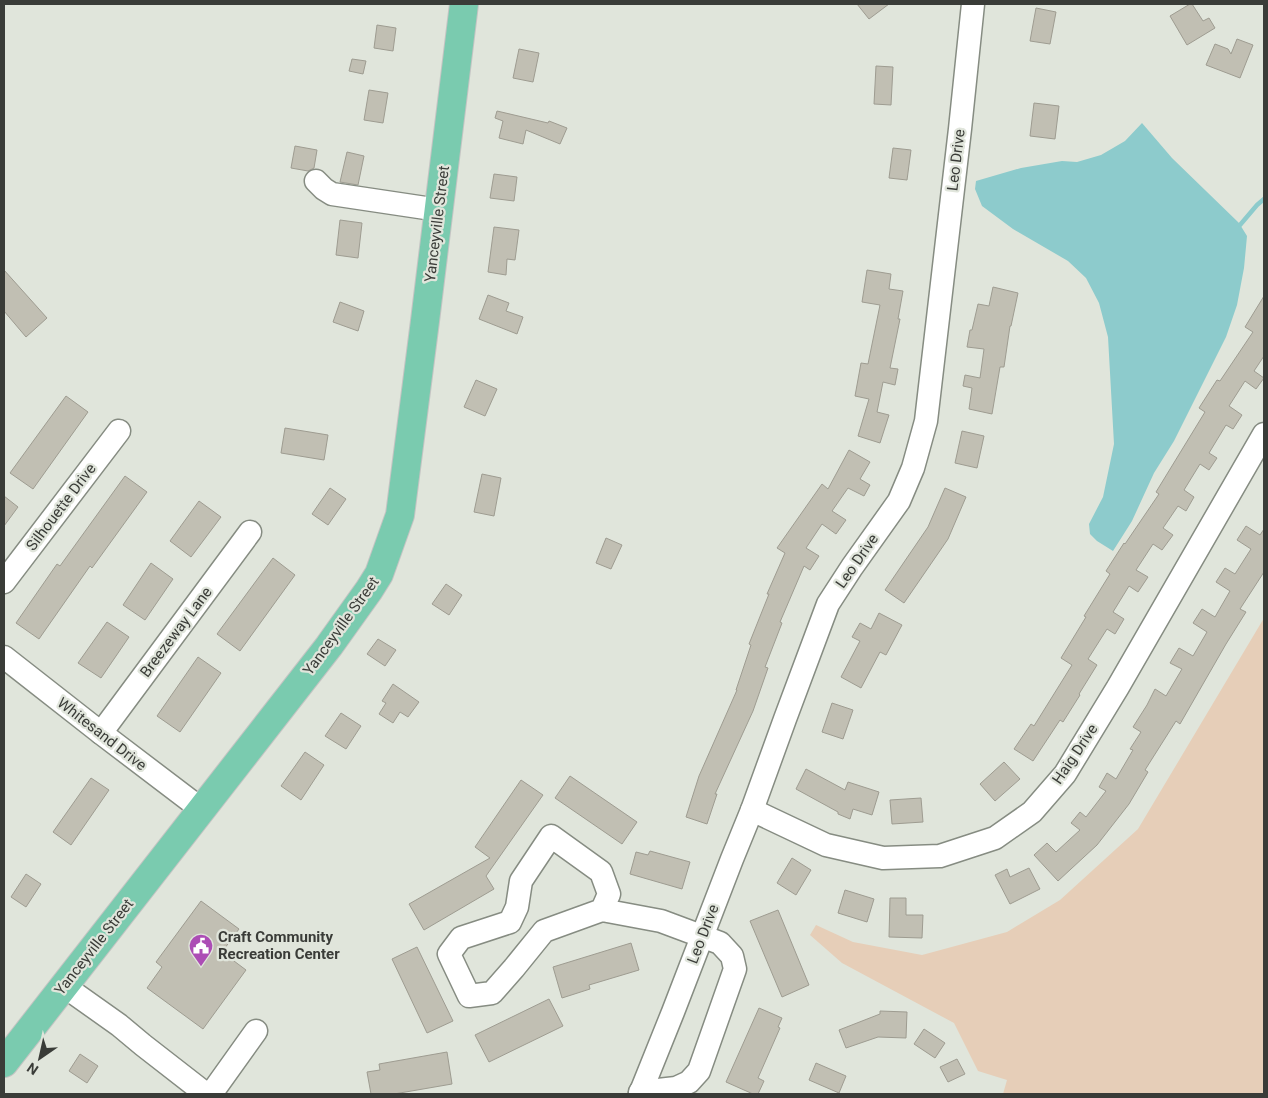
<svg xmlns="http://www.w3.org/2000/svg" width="1268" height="1098" font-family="Roboto,sans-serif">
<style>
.green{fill:#e6ceb8}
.water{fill:#8dcbcc}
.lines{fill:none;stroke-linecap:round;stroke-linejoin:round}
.stream{stroke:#8dcbcc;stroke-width:4.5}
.building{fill:#c1bfb3;stroke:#9e9c91}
.minor-casing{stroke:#868c82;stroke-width:25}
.major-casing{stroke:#c4c4c3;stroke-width:30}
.minor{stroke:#fff;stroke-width:22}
.major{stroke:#7acbaf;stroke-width:28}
.labels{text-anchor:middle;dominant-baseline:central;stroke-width:4.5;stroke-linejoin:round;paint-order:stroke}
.street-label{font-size:15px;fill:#3a3c38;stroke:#e0e5db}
.poi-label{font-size:15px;font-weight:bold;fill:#3a3c38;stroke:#e0e5db;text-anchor:start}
</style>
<rect width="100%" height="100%" fill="#e0e5db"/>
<!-- green -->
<path class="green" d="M 1264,618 L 1264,1094 L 1003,1094 L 1007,1080 L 978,1071 L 954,1023 L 842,963 L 810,935 L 816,925 L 853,942 L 922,955 L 1007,932 L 1060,900 L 1138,829 Z"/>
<!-- water -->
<path class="water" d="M 1142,123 L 1172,158 L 1239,223 L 1247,236 L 1244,268 L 1237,305 L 1226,337 L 1174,441 L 1154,473 L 1132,521 L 1113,551 L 1097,541 L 1090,534 L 1089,524 L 1103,497 L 1114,444 L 1108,337 L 1099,303 L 1086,278 L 1068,261 L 1013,229 L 982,206 L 975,189 L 976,181 L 1021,168 L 1062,161 L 1077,162 L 1101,155 L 1125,141 Z"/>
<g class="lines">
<!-- stream -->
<path class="stream" d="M 1240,225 L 1257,205 L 1264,199"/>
</g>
<!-- building -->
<g class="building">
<path d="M 857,4 L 889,4 L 869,19 Z"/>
<path d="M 1190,4 L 1192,4 L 1203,21 L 1209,18 L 1215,28 L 1187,45 L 1170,16 Z"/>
<path d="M 1036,8 L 1056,12 L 1050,44 L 1030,41 Z"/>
<path d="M 377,25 L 396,28 L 393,51 L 374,48 Z"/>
<path d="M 1237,39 L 1253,45 L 1240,78 L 1206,65 L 1215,44 L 1228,49 L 1231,54 Z"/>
<path d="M 519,49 L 539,53 L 533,82 L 513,78 Z"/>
<path d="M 352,59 L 366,61 L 363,74 L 349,71 Z"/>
<path d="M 876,66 L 893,67 L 891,105 L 874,104 Z"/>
<path d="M 369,90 L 388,93 L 383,123 L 364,120 Z"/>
<path d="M 1034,103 L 1059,106 L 1055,139 L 1030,136 Z"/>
<path d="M 497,111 L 548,123 L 549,121 L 567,128 L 560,144 L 526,130 L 523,144 L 499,138 L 503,121 L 495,118 Z"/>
<path d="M 295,146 L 317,150 L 314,168 L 308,171 L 291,168 Z"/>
<path d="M 893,148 L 911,150 L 907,180 L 889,178 Z"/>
<path d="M 347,152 L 364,156 L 358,185 L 340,182 Z"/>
<path d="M 494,174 L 517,177 L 514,201 L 490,198 Z"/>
<path d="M 340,220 L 362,223 L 358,258 L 336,255 Z"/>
<path d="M 494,227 L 519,230 L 515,260 L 507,259 L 506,275 L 488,272 Z"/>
<path d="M 4,270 L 47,318 L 26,337 L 4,311 Z"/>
<path d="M 867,270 L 891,274 L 889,289 L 903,291 L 898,319 L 900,319 L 890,368 L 898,369 L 895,385 L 883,382 L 877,412 L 889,415 L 880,443 L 858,436 L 869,399 L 855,396 L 861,363 L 868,364 L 880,305 L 862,302 Z"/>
<path d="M 993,287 L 1018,293 L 1011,326 L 1010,326 L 1004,367 L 1000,367 L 992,414 L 969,409 L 972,388 L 963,386 L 965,375 L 980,378 L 984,349 L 967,347 L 970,330 L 972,330 L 978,304 L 989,306 Z"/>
<path d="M 488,295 L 509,303 L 506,311 L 523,317 L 517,334 L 479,319 Z"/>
<path d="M 1264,296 L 1264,356 L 1254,371 L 1264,378 L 1256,389 L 1245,381 L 1229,406 L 1242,415 L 1233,429 L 1226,425 L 1209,453 L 1217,458 L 1209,470 L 1200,464 L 1184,490 L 1194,497 L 1186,511 L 1178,506 L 1163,528 L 1173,535 L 1162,550 L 1153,544 L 1136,570 L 1148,577 L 1138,592 L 1129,586 L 1113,612 L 1124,619 L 1115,634 L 1107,629 L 1088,659 L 1097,665 L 1079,694 L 1080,695 L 1063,722 L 1060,720 L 1033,761 L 1014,749 L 1031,724 L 1034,726 L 1072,665 L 1061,658 L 1086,617 L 1084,616 L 1110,574 L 1106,571 L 1124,543 L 1125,544 L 1159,494 L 1156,492 L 1205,412 L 1199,408 L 1217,380 L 1220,381 L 1253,332 L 1245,327 Z"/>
<path d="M 340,302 L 364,311 L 358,331 L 333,322 Z"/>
<path d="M 476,380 L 497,389 L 485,416 L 464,407 Z"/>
<path d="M 66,396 L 88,412 L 33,489 L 10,473 Z"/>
<path d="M 285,428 L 328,435 L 324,460 L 281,453 Z"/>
<path d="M 962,431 L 984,436 L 977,468 L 955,463 Z"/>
<path d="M 849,450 L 870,462 L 860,479 L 870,485 L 864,496 L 848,488 L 832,511 L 846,520 L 836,534 L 822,524 L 806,548 L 819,556 L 810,570 L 804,566 L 780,622 L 782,623 L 765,667 L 768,668 L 753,711 L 715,794 L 717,794 L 707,824 L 686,817 L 699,776 L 737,690 L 736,690 L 751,645 L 749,644 L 769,594 L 767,594 L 785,553 L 777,548 L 822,484 L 828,489 Z"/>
<path d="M 482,474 L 501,478 L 494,516 L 474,512 Z"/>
<path d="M 125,476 L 147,492 L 92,568 L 90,566 L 39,639 L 16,623 L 57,564 L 60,566 Z"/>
<path d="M 330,488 L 346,499 L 328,525 L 312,514 Z"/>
<path d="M 945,488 L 966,497 L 948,539 L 904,603 L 885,590 L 928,527 Z"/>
<path d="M 4,496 L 18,507 L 4,526 Z"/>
<path d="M 199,501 L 221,517 L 191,557 L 170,541 Z"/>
<path d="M 1246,526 L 1260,535 L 1264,529 L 1264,572 L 1240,609 L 1246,612 L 1226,644 L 1180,724 L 1176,721 L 1145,770 L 1148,772 L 1129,804 L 1097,845 L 1058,881 L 1034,855 L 1047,843 L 1056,852 L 1080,830 L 1071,823 L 1080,812 L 1086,817 L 1106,791 L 1099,787 L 1107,773 L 1116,779 L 1133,750 L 1130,749 L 1141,732 L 1133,727 L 1147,705 L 1155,689 L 1166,696 L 1182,669 L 1170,663 L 1179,648 L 1193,656 L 1207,632 L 1193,623 L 1202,609 L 1215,617 L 1230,591 L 1216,582 L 1225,568 L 1235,574 L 1251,549 L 1237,540 Z"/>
<path d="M 606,538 L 622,545 L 611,569 L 596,563 Z"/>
<path d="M 273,558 L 295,575 L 240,651 L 217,634 Z"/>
<path d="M 151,563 L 173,579 L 145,620 L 123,605 Z"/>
<path d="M 446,584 L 462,595 L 449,615 L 432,604 Z"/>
<path d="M 879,613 L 902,625 L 886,655 L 880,652 L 861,688 L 841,677 L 860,641 L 852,637 L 860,623 L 871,629 Z"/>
<path d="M 107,622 L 129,637 L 101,678 L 78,663 Z"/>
<path d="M 378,639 L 396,650 L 385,666 L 367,654 Z"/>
<path d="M 198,657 L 221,673 L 180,732 L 157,716 Z"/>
<path d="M 393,684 L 419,702 L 408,717 L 400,712 L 393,723 L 379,714 L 386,703 L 382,701 Z"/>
<path d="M 832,703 L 853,710 L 843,739 L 822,732 Z"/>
<path d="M 341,713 L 361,726 L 346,749 L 325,736 Z"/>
<path d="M 305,752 L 324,765 L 301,800 L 281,786 Z"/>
<path d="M 1004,762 L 1020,779 L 995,801 L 980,784 Z"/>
<path d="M 806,769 L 845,790 L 848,782 L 879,792 L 872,815 L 853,809 L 850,819 L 838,814 L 838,812 L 796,789 Z"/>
<path d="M 570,776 L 637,822 L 622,844 L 555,798 Z"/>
<path d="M 91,778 L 109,790 L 71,845 L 53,832 Z"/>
<path d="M 521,780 L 543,795 L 486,876 L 494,889 L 424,930 L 409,904 L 490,858 L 475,847 Z"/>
<path d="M 921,798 L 923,822 L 892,824 L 890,800 Z"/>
<path d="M 650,851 L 690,862 L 682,889 L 630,874 L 636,852 L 648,855 Z"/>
<path d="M 792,858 L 811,870 L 796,895 L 777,883 Z"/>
<path d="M 1029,868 L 1040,889 L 1010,904 L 995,875 L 1007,869 L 1010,877 Z"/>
<path d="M 26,874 L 41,884 L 26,907 L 11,897 Z"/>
<path d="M 845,890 L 874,899 L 867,922 L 838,913 Z"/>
<path d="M 890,898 L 906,898 L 906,915 L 923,915 L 922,938 L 889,937 Z"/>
<path d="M 201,901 L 239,929 L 222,952 L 246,970 L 203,1029 L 147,988 L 162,967 L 156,962 Z"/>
<path d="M 778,910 L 809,985 L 782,997 L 750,921 Z"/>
<path d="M 631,943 L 639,970 L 589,985 L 590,989 L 562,998 L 553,967 Z"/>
<path d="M 417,947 L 453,1021 L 427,1033 L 392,959 Z"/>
<path d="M 549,999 L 563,1026 L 489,1062 L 475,1035 Z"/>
<path d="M 759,1008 L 782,1018 L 778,1027 L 780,1028 L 758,1078 L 764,1081 L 758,1094 L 753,1094 L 726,1082 Z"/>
<path d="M 880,1011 L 907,1012 L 906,1038 L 878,1037 L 846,1048 L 839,1030 L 880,1014 Z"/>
<path d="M 924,1029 L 945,1043 L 935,1058 L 914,1044 Z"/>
<path d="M 447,1052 L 452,1084 L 394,1094 L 371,1094 L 367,1072 L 380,1070 L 379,1064 Z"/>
<path d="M 80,1054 L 98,1066 L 87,1083 L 69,1071 Z"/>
<path d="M 957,1059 L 965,1074 L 948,1082 L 940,1067 Z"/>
<path d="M 816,1063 L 846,1076 L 839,1093 L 809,1080 Z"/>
</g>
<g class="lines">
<defs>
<g id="minor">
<path d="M 316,181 L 324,189 L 332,194 L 439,210"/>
<path d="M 4,582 L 119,431"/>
<path d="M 4,657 L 101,733 L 201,809"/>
<path d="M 101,733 L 250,532"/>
<path d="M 752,810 L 826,845 L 883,858 L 940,856 L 995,838 L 1032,812 L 1065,774 L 1118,687 L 1264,434"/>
<path d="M 602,910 L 609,894 L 601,872 L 551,836 L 521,881 L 517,907 L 510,922 L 461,938 L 449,954 L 469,996 L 492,993 L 514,968 L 544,931 L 602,910 L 661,921 L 720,943 L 732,956 L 735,969 L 699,1071 L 689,1082 L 676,1088 L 640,1092"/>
<path d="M 64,986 L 119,1025 L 143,1045 L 206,1094"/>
<path d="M 211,1094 L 256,1031"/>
<path d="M 640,1094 L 673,1012 L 732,859 L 752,810 L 785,719 L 828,604 L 852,567 L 899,501 L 913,468 L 926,421 L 960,129 L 973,4"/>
</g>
<path id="major" d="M 4,1063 L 329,646 L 369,590 L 379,574 L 400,515 L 425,321 L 464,4"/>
</defs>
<!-- minor casing -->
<use href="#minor" class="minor-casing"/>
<!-- major casing -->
<use href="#major" class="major-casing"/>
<!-- minor -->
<use href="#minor" class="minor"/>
<!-- major -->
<use href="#major" class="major"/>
</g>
<!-- icons -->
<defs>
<symbol id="civic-pin" viewBox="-11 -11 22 30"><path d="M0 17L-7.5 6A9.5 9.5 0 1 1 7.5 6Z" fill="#ac4db5" stroke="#e0e5db"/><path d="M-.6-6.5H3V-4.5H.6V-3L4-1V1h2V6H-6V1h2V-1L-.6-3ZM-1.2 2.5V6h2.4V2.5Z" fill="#fff"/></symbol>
</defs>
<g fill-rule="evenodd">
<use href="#civic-pin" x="187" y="932" width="28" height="38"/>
</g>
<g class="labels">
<!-- street labels -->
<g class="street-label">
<text transform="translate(956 160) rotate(-83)">Leo Drive</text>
<text transform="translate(437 224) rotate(-83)">Yanceyville Street</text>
<text transform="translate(61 507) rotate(-53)">Silhouette Drive</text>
<text transform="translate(857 561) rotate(-55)">Leo Drive</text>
<text transform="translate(341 626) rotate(-54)">Yanceyville Street</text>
<text transform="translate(176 632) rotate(-53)">Breezeway Lane</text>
<text transform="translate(102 734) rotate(38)">Whitesand Drive</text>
<text transform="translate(1075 754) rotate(-56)">Haig Drive</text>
<text transform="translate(703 934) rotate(-69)">Leo Drive</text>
<text transform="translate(94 947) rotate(-52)">Yanceyville Street</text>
</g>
<!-- poi labels -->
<g class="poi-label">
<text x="218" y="937">Craft Community<tspan x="218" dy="17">Recreation Center</tspan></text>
</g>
</g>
<!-- border -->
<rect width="1268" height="1098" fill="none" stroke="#3a3c38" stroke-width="10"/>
<!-- north arrow -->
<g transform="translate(40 1058) rotate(214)" stroke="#e0e5db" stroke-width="4" paint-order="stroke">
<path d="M0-4L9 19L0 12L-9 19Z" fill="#3a3c38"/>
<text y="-8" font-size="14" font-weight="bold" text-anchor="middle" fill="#3a3c38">N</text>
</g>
</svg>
